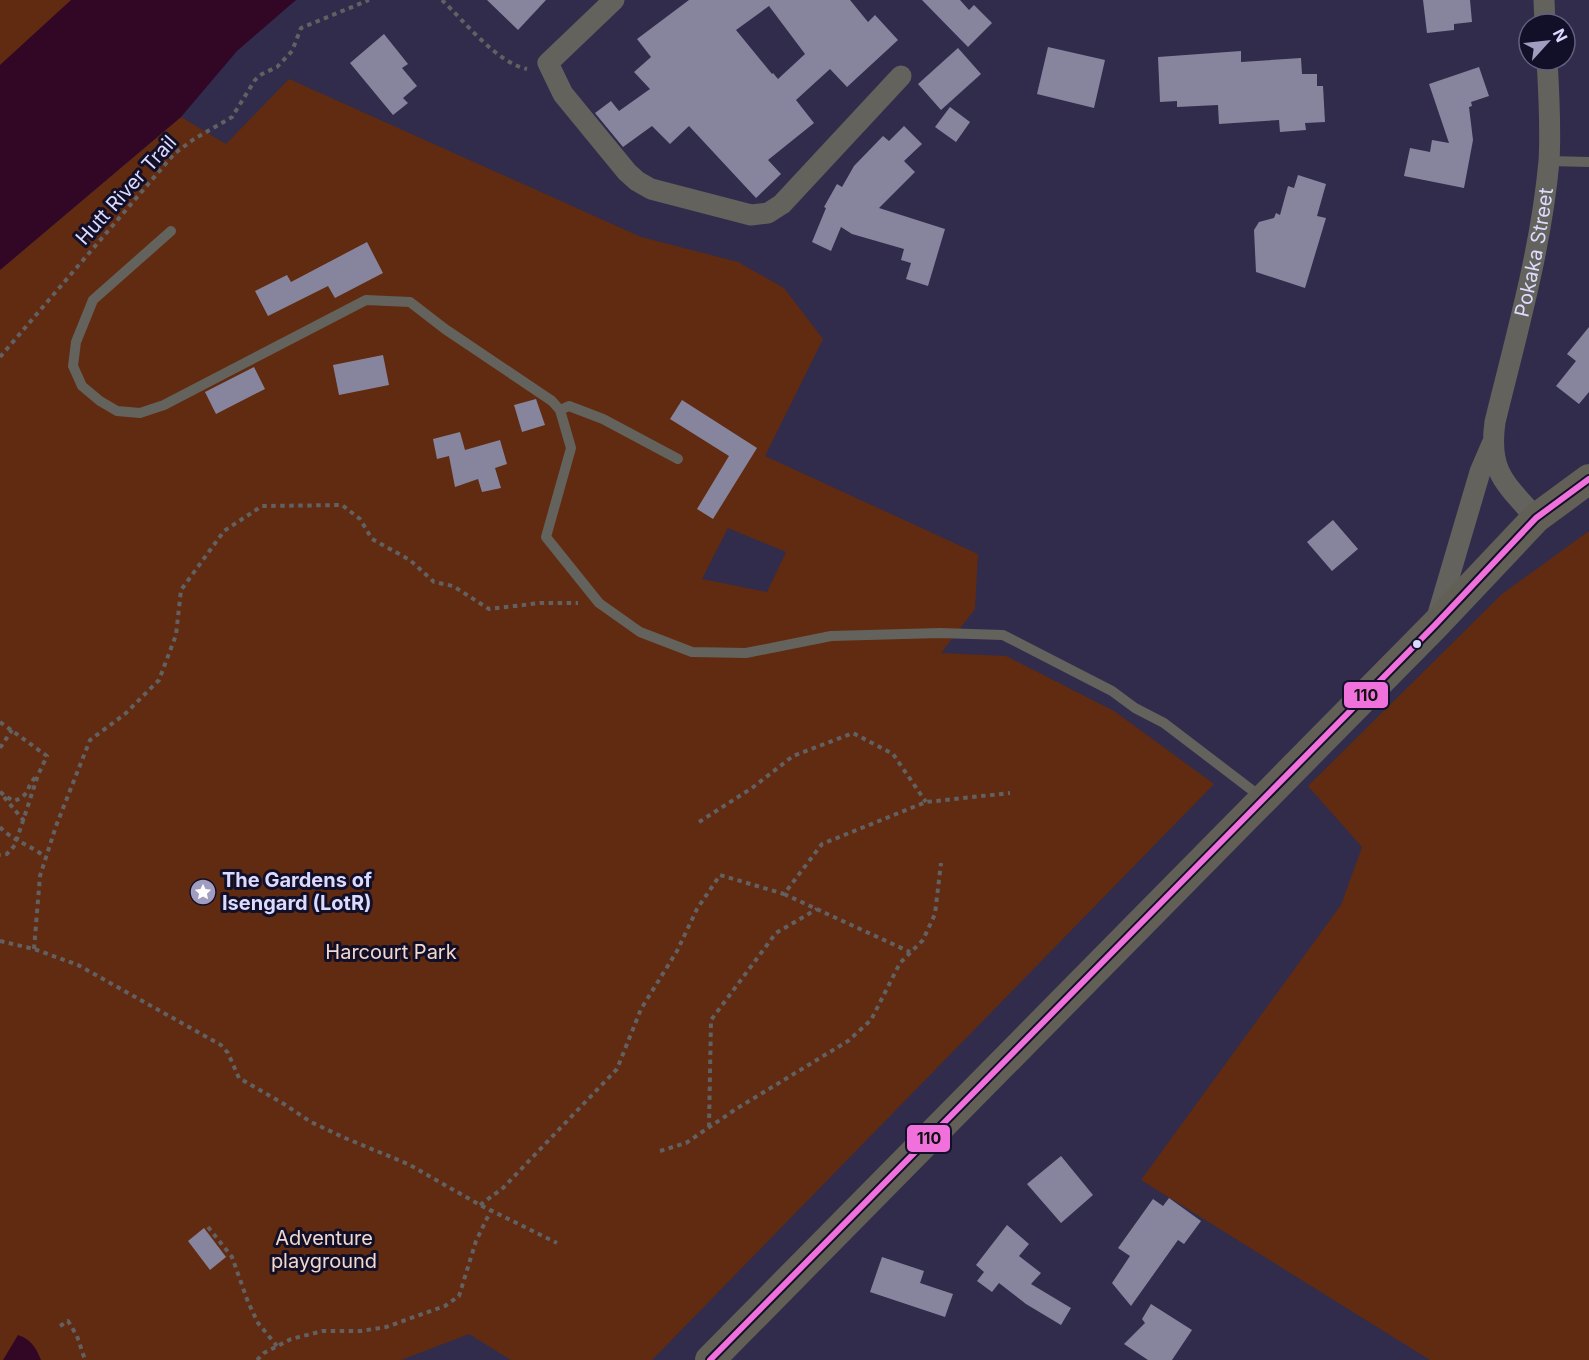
<svg xmlns="http://www.w3.org/2000/svg" width="1589" height="1360" font-family="Inter,sans-serif">
<style>
.green{fill:#602b10;fill-rule:evenodd}
.water{fill:#320725}
.building{fill:#87859e;fill-rule:evenodd}
.lines{fill:none;stroke-linecap:round;stroke-linejoin:round}
.path{stroke:#636062;stroke-width:4;stroke-dasharray:4.5 4.5;stroke-linecap:butt}
.lane{stroke:#64625c;stroke-width:10}
.street{stroke:#64625c;stroke-width:21}
.secondary{stroke:#626056;stroke-width:30}
.bus-1-casing{stroke:#120f28;stroke-width:10}
.bus-1{stroke:#f071db;stroke-width:6}
.bus-dot{fill:#dbdaff;stroke:#120f28;stroke-width:2}
.labels{text-anchor:middle;dominant-baseline:central;stroke-width:6;stroke-linejoin:round;paint-order:stroke}
.street-label{font-size:20px;fill:#dbdaff;stroke:#120f28}
.poi-label{font-size:20px;font-weight:bold;fill:#dbdaff;stroke:#120f28;text-anchor:start}
.park-label{font-size:20px;fill:#f2d7cb;stroke:#120f28}
.line-badge{stroke:#120f28;stroke-width:2}
.pale-badge-label{font-size:16px;text-anchor:middle;font-weight:bold;fill:#111}
</style>
<rect width="100%" height="100%" fill="#312c4c"/>
<!-- green -->
<g class="green">
<path d="M 0,0 L 78,0 L 0,75 Z"/>
<path d="M 289,79 L 641,237 L 738,262 L 784,288 L 823,339 L 765,456 L 978,554 L 975,609 L 941,653 L 1006,656 L 1114,711 L 1214,784 L 652,1360 L 511,1360 L 469,1334 L 401,1360 L 0,1360 L 0,270 L 181,117 L 226,144 ZM 728,528 L 786,552 L 767,592 L 702,579 Z"/>
<path d="M 1589,531 L 1589,1360 L 1430,1360 L 1141,1180 L 1341,905 L 1362,847 L 1308,786 L 1502,594 Z"/>
</g>
<!-- water -->
<g class="water">
<path d="M 71,0 L 296,0 L 237,51 L 181,117 L 0,270 L 0,65 Z"/>
<path d="M 18,1335 C 31,1339 36,1348 41,1360 L 3,1360 Z"/>
</g>
<!-- building -->
<g class="building">
<path d="M 487,0 L 546,0 L 518,30 Z"/>
<path d="M 689,0 L 850,0 L 868,22 L 875,15 L 898,40 L 847,87 L 830,69 L 796,100 L 814,123 L 768,160 L 781,174 L 756,198 L 689,126 L 670,144 L 652,126 L 623,147 L 595,113 L 611,101 L 619,111 L 650,89 L 634,72 L 651,57 L 637,39 ZM 769,6 L 805,54 L 778,79 L 773,73 L 772,74 L 736,30 Z"/>
<path d="M 922,0 L 960,0 L 969,10 L 974,5 L 992,23 L 968,47 Z"/>
<path d="M 1423,0 L 1470,0 L 1472,22 L 1454,24 L 1454,30 L 1427,33 Z"/>
<path d="M 384,34 L 408,64 L 402,68 L 417,86 L 403,98 L 408,103 L 393,115 L 350,63 Z"/>
<path d="M 1048,47 L 1105,60 L 1094,108 L 1037,94 Z"/>
<path d="M 958,48 L 981,74 L 941,110 L 918,84 Z"/>
<path d="M 1241,51 L 1241,62 L 1301,58 L 1302,74 L 1317,74 L 1317,86 L 1323,86 L 1325,122 L 1305,123 L 1306,130 L 1280,132 L 1279,120 L 1219,124 L 1218,105 L 1177,107 L 1177,101 L 1160,102 L 1158,57 Z"/>
<path d="M 1479,67 L 1489,96 L 1471,102 L 1472,106 L 1469,107 L 1473,140 L 1464,188 L 1404,176 L 1410,148 L 1430,152 L 1432,140 L 1449,143 L 1429,84 Z"/>
<path d="M 950,107 L 970,122 L 956,142 L 935,127 Z"/>
<path d="M 904,126 L 922,144 L 904,161 L 915,172 L 879,208 L 945,229 L 928,286 L 906,279 L 911,263 L 901,260 L 904,249 L 852,234 L 841,227 L 831,251 L 812,242 L 826,208 L 824,207 L 837,184 L 842,187 L 854,166 L 883,136 L 889,141 Z"/>
<path d="M 1298,175 L 1326,184 L 1317,216 L 1326,218 L 1305,288 L 1256,272 L 1254,230 L 1259,222 L 1274,218 L 1276,213 L 1280,215 L 1288,186 L 1294,188 Z"/>
<path d="M 367,242 L 383,273 L 335,298 L 328,286 L 268,316 L 255,291 L 287,275 L 291,282 Z"/>
<path d="M 1589,327 L 1589,392 L 1579,404 L 1556,386 L 1576,361 L 1567,354 Z"/>
<path d="M 383,355 L 389,385 L 339,395 L 333,365 Z"/>
<path d="M 254,367 L 265,389 L 216,414 L 205,392 Z"/>
<path d="M 536,399 L 545,425 L 522,432 L 514,405 Z"/>
<path d="M 682,400 L 757,448 L 713,519 L 697,509 L 729,456 L 670,419 Z"/>
<path d="M 460,432 L 465,450 L 500,440 L 507,464 L 495,468 L 501,488 L 482,492 L 478,479 L 455,487 L 449,456 L 437,459 L 433,439 Z"/>
<path d="M 1333,520 L 1358,549 L 1332,571 L 1307,542 Z"/>
<path d="M 1061,1156 L 1093,1195 L 1061,1223 L 1027,1184 Z"/>
<path d="M 1169,1198 L 1201,1221 L 1184,1244 L 1178,1240 L 1131,1306 L 1112,1283 L 1130,1256 L 1118,1248 L 1153,1199 L 1163,1206 Z"/>
<path d="M 1007,1225 L 1029,1244 L 1019,1256 L 1041,1273 L 1031,1284 L 1071,1308 L 1061,1325 L 1026,1304 L 999,1283 L 992,1292 L 977,1281 L 984,1272 L 976,1265 Z"/>
<path d="M 204,1228 L 226,1257 L 210,1270 L 188,1241 Z"/>
<path d="M 882,1257 L 924,1271 L 920,1283 L 953,1294 L 945,1317 L 870,1292 Z"/>
<path d="M 1151,1304 L 1192,1330 L 1172,1360 L 1148,1360 L 1124,1344 L 1145,1323 L 1142,1319 Z"/>
</g>
<g class="lines">
<!-- path -->
<g class="path">
<path d="M 442,0 C 464,21 497,63 527,69"/>
<path d="M 0,357 L 174,154 L 194,139 L 232,117 L 255,80 L 262,74 L 277,67 L 292,51 L 301,28 L 369,0"/>
<path d="M 0,722 L 47,756 L 38,775 L 15,845 L 7,854 L 0,855"/>
<path d="M 0,748 L 12,730"/>
<path d="M 0,792 L 13,801 C 32,796 25,785 38,775"/>
<path d="M 4,797 L 24,821"/>
<path d="M 699,822 L 752,788 L 793,756 L 853,733 L 893,754 L 926,802"/>
<path d="M 0,827 C 12,841 32,845 46,858"/>
<path d="M 784,894 L 910,952"/>
<path d="M 0,941 L 34,949 L 78,965 L 221,1045 L 228,1053 L 239,1078 L 284,1104 L 311,1122 L 345,1138 L 408,1164 L 480,1205 L 557,1243"/>
<path d="M 34,949 L 40,876 L 56,826 L 90,740 L 125,714 L 159,680 L 176,635 L 181,590 L 224,531 L 262,506 L 342,505 L 360,519 L 372,539 L 410,560 L 434,582 L 453,586 L 489,609 L 540,603 L 578,603"/>
<path d="M 709,1127 L 711,1020 L 776,933 L 817,909"/>
<path d="M 660,1151 L 686,1143 L 736,1109 L 848,1041 L 871,1020 L 900,963 L 923,940 L 935,914 L 941,863"/>
<path d="M 480,1205 L 503,1188 L 617,1069 L 641,1009 L 677,951 L 697,909 L 720,875 L 784,894 L 822,844 L 926,802 L 1010,793"/>
<path d="M 208,1227 L 232,1257 L 248,1302 L 258,1323 L 277,1346"/>
<path d="M 60,1326 L 68,1321 L 77,1336 L 85,1360"/>
<path d="M 257,1360 L 264,1353 L 291,1339 L 323,1331 L 361,1331 L 386,1327 L 445,1306 L 459,1296 L 476,1241 L 491,1210"/>
</g>
<!-- lane -->
<g class="lane">
<path d="M 1549,161 L 1589,162"/>
<path d="M 171,231 L 93,300 L 76,342 L 73,366 L 82,386 L 100,401 L 117,411 L 140,413 L 164,405 L 366,300 L 410,302 L 445,329 L 552,401 L 560,410 L 571,448 L 546,537 L 599,603 L 640,632 L 692,652 L 746,653 L 831,636 L 940,633 L 1003,635 L 1112,691 L 1135,708 L 1164,723 L 1261,797"/>
<path d="M 560,410 L 569,406 L 603,419 L 678,459"/>
</g>
<!-- street -->
<g class="street">
<path d="M 614,0 L 548,63 L 563,94 L 627,172 L 637,181 L 651,189 L 751,215 L 768,213 L 782,204 L 901,76"/>
<path d="M 1544,0 L 1545,24"/>
<path id="s1" d="M 1536,518 C 1505,483 1488,472 1495,422 C 1516,336 1541,250 1549,161 C 1551,127 1549,94 1547,60"/>
<path d="M 1436,621 L 1480,472 L 1492,444"/>
</g>
<!-- secondary -->
<path class="secondary" d="M 710,1360 L 1435,625 L 1536,518 L 1589,479"/>
<defs>
<path id="bus-1" d="M 710,1360 L 1435,625 L 1536,518 L 1589,479"/>
</defs>
<!-- bus-1 casing -->
<use href="#bus-1" class="bus-1-casing"/>
<!-- bus-1 -->
<use href="#bus-1" class="bus-1"/>
</g>
<!-- icons -->
<defs>
<symbol id="sight-disc" viewBox="-11 -11 22 22"><circle r="9.5" fill="#a09dc0" stroke="#120f28"/><path d="M0-6L1.8-2.2L6-1.7L2.9 1.2L3.7 5.4L0 3.3L-3.7 5.4L-2.9 1.2L-6-1.7L-1.8-2.2Z" fill="#fff"/></symbol>
</defs>
<g fill-rule="evenodd">
<use href="#sight-disc" x="188" y="877" width="30" height="30"/>
</g>
<!-- markers -->
<circle class="bus-dot" cx="1417" cy="644" r="5"/>
<g class="labels">
<!-- street labels -->
<g class="street-label">
<text transform="translate(126 190) rotate(-48)">Hutt River Trail</text>
<text stroke="none"><textPath href="#s1" startOffset="284">Pokaka Street</textPath></text>
</g>
<!-- poi labels -->
<g class="poi-label">
<text x="222" y="880">The Gardens of<tspan x="222" dy="23">Isengard (LotR)</tspan></text>
</g>
<!-- park labels -->
<g class="park-label">
<text x="391" y="952">Harcourt Park</text>
<text x="324" y="1238">Adventure<tspan x="324" dy="23">playground</tspan></text>
</g>
</g>
<g class="line-badge">
<rect x="1343" y="681" width="46" height="28" rx="6" fill="#f071db"/>
<rect x="906" y="1124" width="45" height="29" rx="6" fill="#f071db"/>
</g>
<g class="pale-badge-label">
<text x="1366" y="701">110</text>
<text x="929" y="1144">110</text>
</g>
<!-- north arrow -->
<g transform="translate(1547 42) rotate(63)"><circle r="28" fill="#120f28" stroke="#62607e" stroke-width="1.5"/>
<path d="M0-4.5L10 22L0 15L-10 22Z" fill="#a09dc0"/>
<text y="-9" font-size="16" font-weight="bold" text-anchor="middle" fill="#dbdaff">N</text>
</g>
</svg>
